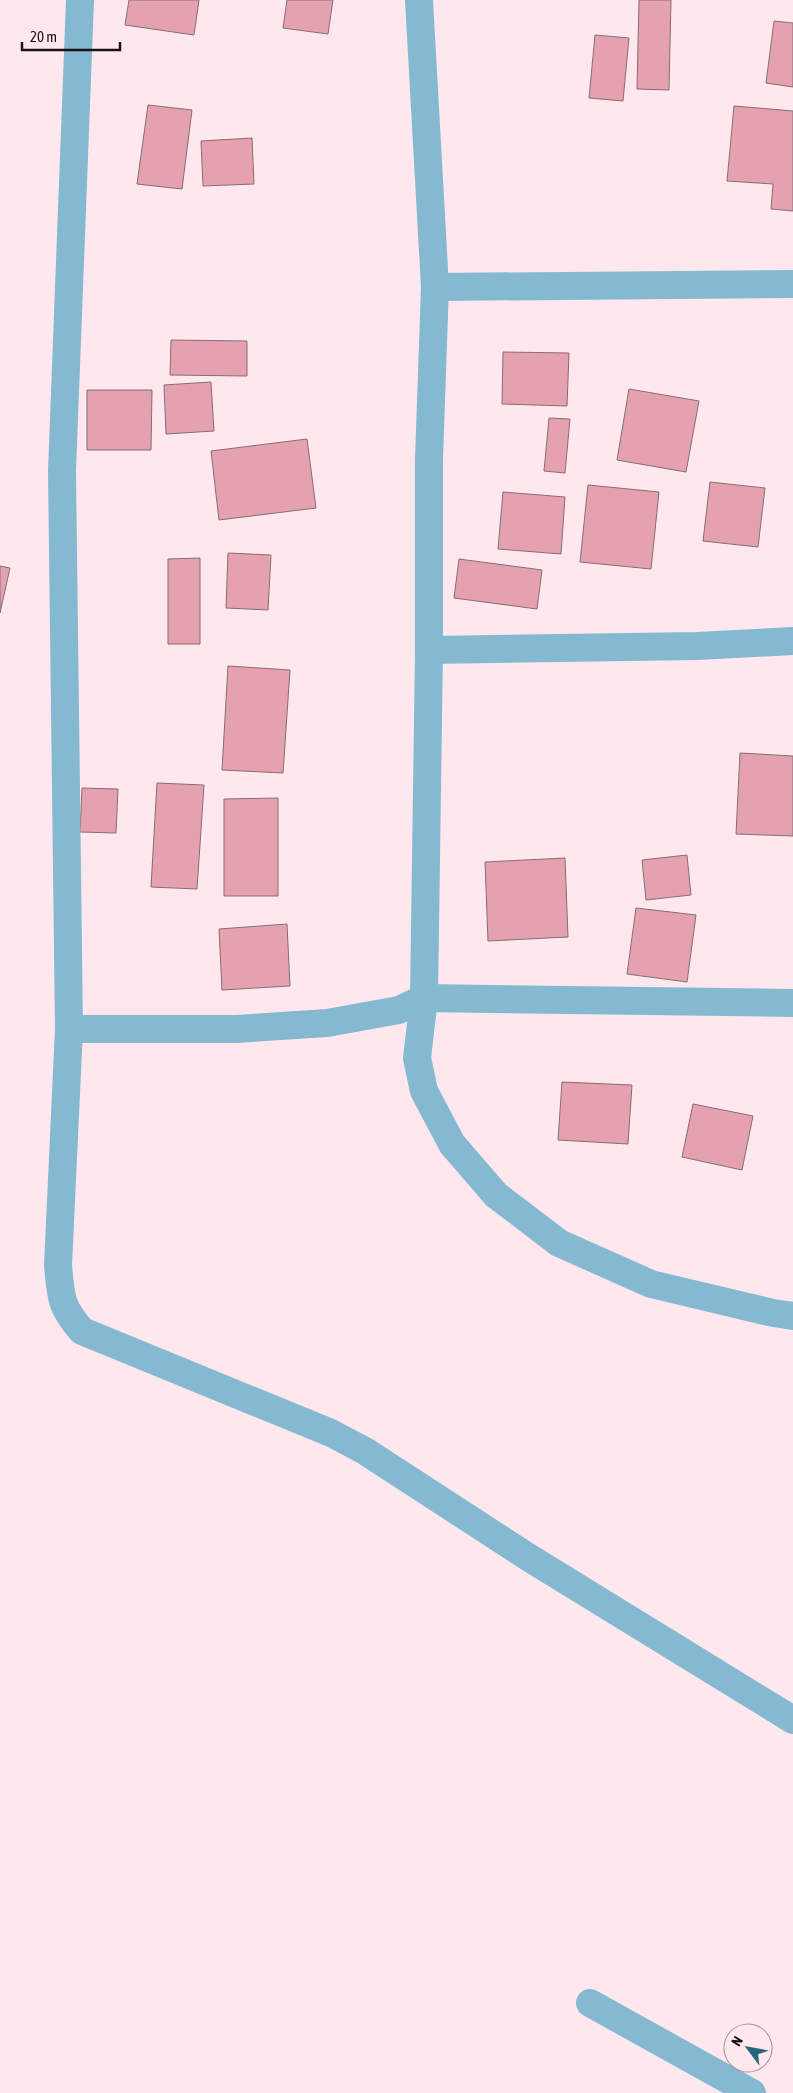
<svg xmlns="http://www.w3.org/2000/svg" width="793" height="2093" font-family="'Asap Condensed',sans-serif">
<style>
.building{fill:#e6a1b1;stroke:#856d72}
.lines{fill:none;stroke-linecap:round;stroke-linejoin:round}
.street{stroke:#85b9d1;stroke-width:28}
</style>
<rect width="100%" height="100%" fill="#ffe8ed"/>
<!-- building -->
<g class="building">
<path d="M 129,0 L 199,0 L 194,35 L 125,25 Z"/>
<path d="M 287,0 L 333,0 L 328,34 L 283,28 Z"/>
<path d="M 639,0 L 671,0 L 669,90 L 637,89 Z"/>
<path d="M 774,21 L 793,23 L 793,87 L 766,83 Z"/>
<path d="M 595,35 L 629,38 L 623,101 L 589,98 Z"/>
<path d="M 148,105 L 192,110 L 182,189 L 137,184 Z"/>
<path d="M 734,106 L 793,111 L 793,211 L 771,209 L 773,184 L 727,181 Z"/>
<path d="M 252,138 L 254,184 L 203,186 L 201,141 Z"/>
<path d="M 171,340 L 247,341 L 247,376 L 170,375 Z"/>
<path d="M 503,352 L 569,353 L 567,406 L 502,404 Z"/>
<path d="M 211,382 L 214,431 L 166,434 L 164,385 Z"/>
<path d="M 629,389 L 699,401 L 686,472 L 617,460 Z"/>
<path d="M 87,390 L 152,390 L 151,450 L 87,450 Z"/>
<path d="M 549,418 L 570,419 L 565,473 L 544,471 Z"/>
<path d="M 307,439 L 316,508 L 219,520 L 211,451 Z"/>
<path d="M 710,482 L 765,488 L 758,547 L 703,541 Z"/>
<path d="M 588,485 L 659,492 L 651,569 L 580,562 Z"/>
<path d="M 503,492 L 565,497 L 561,554 L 498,549 Z"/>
<path d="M 228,553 L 271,555 L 268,610 L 226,608 Z"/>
<path d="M 200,558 L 200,644 L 168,644 L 168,559 Z"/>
<path d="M 459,559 L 542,570 L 537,609 L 454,598 Z"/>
<path d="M 0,566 L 10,568 L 0,613 Z"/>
<path d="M 228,666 L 290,670 L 283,773 L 222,770 Z"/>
<path d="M 740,753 L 793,756 L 793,836 L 736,834 Z"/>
<path d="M 157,783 L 204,785 L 197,889 L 151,887 Z"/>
<path d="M 82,788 L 118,789 L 116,833 L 80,832 Z"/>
<path d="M 278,798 L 278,896 L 224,896 L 224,799 Z"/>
<path d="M 687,855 L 691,895 L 646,900 L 642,860 Z"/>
<path d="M 565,858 L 568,937 L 488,941 L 485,862 Z"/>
<path d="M 636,908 L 696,915 L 687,982 L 627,974 Z"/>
<path d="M 287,924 L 290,986 L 222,990 L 219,929 Z"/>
<path d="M 562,1082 L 632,1085 L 628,1144 L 558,1140 Z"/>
<path d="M 693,1104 L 753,1116 L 742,1170 L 682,1157 Z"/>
</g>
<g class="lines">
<!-- street -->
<g class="street">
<path d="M 80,0 L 62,471 L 69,1029 L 58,1265 C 61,1297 60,1306 82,1331 L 331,1433 L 365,1451 L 528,1557 L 793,1720"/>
<path d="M 419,0 L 435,287 L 429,458 L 429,650 L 424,998 L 417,1058 L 424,1091 L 452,1144 L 496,1195 L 559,1243 L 651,1284 L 773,1313 L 793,1316"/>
<path d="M 435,287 L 793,284"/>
<path d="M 429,650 L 697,646 L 793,641"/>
<path d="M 69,1029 L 236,1029 L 327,1023 L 399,1010 L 424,998 L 793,1003"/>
<path d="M 590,2003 L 752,2093"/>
</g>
</g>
<!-- north arrow -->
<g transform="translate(748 2048) rotate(302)"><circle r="24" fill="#ffe8ed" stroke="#a39296"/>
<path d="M0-4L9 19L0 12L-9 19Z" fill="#2a657d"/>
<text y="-8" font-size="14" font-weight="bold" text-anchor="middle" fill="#1a1113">N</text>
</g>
<!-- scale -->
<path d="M22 42v8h98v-8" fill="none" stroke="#1a1113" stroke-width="2.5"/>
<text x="30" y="42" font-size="15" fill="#1a1113" stroke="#ffe8ed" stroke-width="4" paint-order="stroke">20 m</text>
</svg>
